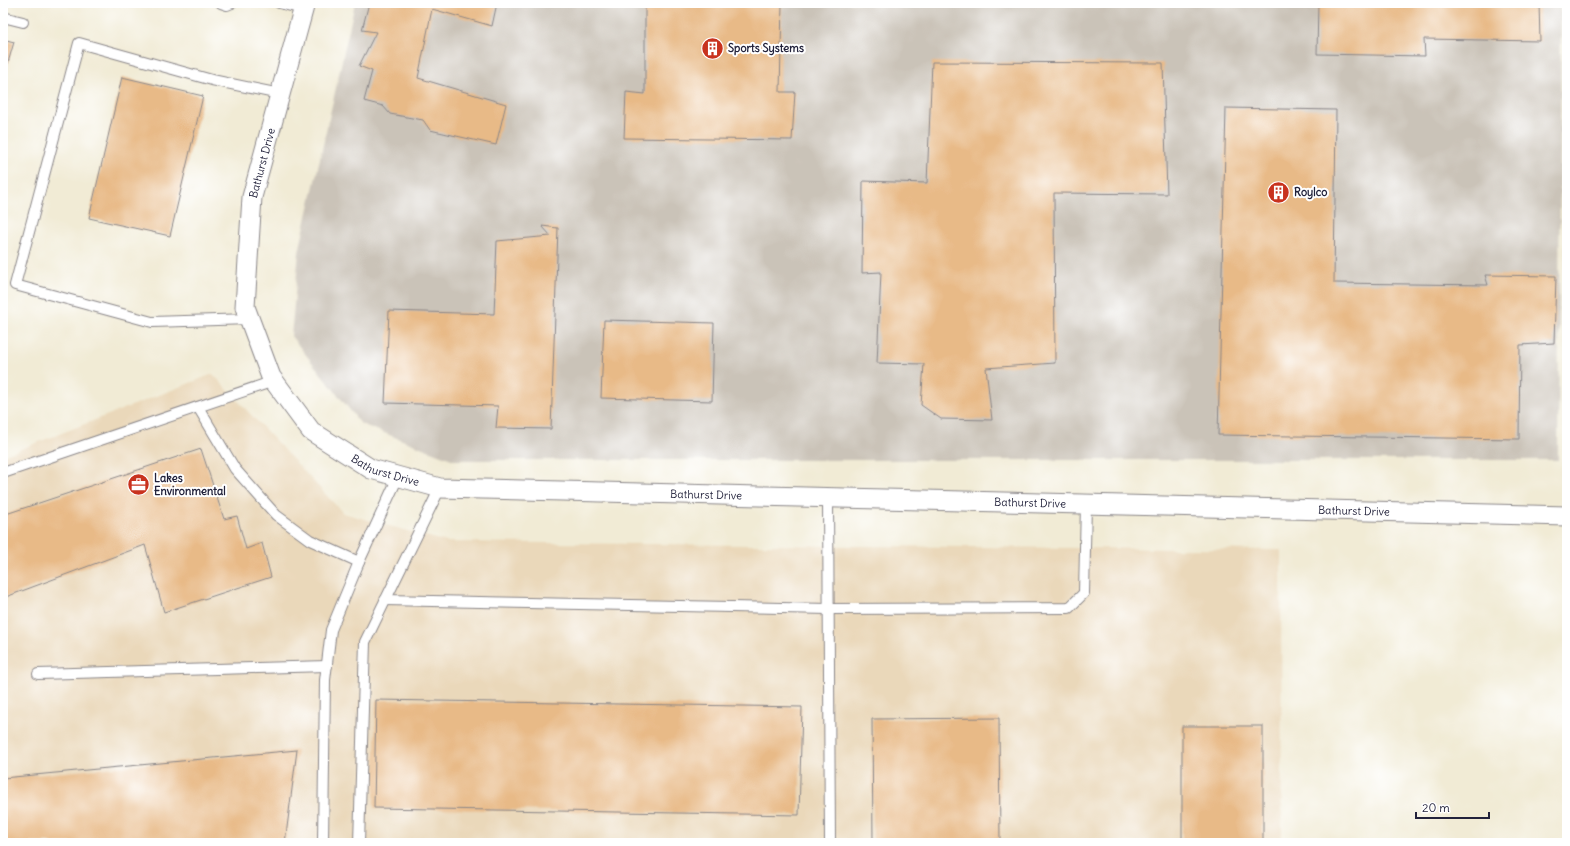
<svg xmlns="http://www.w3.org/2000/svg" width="1570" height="846" font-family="Delius,sans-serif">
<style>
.built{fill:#ead8ba}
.industrial{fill:#cac3b8}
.building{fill:#e8ba87}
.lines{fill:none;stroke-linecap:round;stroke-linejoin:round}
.service-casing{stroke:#8a8688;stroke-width:12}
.minor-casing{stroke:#8a8688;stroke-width:21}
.service{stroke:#fff;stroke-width:10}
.minor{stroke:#fff;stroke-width:19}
.labels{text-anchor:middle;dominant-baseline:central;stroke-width:4;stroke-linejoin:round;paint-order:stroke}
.poi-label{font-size:11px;font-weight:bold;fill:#22223b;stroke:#fff;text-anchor:start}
.street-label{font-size:11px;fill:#22223b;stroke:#fff}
</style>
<rect width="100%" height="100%" fill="#fff"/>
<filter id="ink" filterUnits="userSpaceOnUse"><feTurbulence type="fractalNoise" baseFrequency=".025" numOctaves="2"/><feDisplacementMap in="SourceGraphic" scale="8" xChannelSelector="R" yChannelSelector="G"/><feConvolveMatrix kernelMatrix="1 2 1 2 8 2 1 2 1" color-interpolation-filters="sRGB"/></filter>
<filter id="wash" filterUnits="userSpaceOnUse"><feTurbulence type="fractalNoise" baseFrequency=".012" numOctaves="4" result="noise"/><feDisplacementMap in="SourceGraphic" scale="16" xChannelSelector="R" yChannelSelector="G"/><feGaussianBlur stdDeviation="0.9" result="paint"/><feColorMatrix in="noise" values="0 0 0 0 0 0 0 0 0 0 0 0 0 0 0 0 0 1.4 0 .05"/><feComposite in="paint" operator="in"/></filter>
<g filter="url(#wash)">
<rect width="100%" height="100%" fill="#f1ebd5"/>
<!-- built -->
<path class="built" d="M 213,374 L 343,513 L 447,542 L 1281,550 L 1282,843 L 3,843 L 3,456 Z"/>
<!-- industrial -->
<path class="industrial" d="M 355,3 L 1561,3 L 1558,460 L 454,460 L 361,424 L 291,336 L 299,252 Z"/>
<g id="blocks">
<!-- building -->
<g class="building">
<path d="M 369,3 L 497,3 L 492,26 L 432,9 L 418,78 L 506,104 L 496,145 L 430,130 L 423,120 L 390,114 L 383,106 L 364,101 L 372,71 L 359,66 L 376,32 L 362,30 Z"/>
<path d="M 645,3 L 782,3 L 780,92 L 795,92 L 792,140 L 624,138 L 626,92 L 645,94 Z"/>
<path d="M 1318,3 L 1539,3 L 1540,41 L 1424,39 L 1425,56 L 1317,54 Z"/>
<path d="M 3,39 L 14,42 L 3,80 Z"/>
<path d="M 932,62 L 1163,63 L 1167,194 L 1054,193 L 1055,363 L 986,368 L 992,420 L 941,419 L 921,405 L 924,364 L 877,363 L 881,272 L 862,273 L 863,181 L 927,183 Z"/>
<path d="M 122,77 L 203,96 L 170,236 L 89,218 Z"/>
<path d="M 1226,108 L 1336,110 L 1334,283 L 1488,285 L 1485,275 L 1556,276 L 1554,343 L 1520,345 L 1519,439 L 1218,435 Z"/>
<path d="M 542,226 L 558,228 L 551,429 L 496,428 L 498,406 L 385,403 L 389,311 L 494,314 L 497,241 L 551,236 Z"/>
<path d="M 604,320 L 714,323 L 712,401 L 601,398 Z"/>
<path d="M 201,449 L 224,519 L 237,516 L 246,549 L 262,543 L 271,577 L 164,612 L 145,545 L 3,598 L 3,515 Z"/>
<path d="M 376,700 L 802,707 L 799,815 L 374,808 Z"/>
<path d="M 999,718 L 1000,843 L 873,843 L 872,719 Z"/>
<rect x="1182" y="726" width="81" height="117"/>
<path d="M 297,750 L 285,843 L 3,843 L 3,778 Z"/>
</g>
</g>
</g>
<g filter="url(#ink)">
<use href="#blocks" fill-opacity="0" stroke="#8a8688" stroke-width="1"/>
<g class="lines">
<defs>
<g id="service">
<path d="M 221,3 L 227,5 L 232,3"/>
<path d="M 279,3 L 303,9"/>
<path d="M 3,17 L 23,22"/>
<path d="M 250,319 L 152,322 L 15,285 L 79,43 L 212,80 L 280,94"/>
<path d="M 198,407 L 235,469 L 276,515 L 310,540 L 359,562"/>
<path d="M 3,473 L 274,381"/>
<path d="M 828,498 L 830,843"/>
<path d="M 385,600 L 829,609 L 1069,608 L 1084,593 L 1086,504"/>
<path d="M 38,674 L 327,666"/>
<path d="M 323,843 L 325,680 L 331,630 L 359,562 L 398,477"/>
<path d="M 359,843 L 365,642 L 440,488"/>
</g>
<g id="minor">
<path id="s1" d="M 305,3 L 252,197 L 245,307 L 271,377 L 311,431 L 371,469 L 440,488 L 1567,516"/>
</g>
</defs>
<!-- service casing -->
<use href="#service" class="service-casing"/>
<!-- minor casing -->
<use href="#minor" class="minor-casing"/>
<!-- service -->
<use href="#service" class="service"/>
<!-- minor -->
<use href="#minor" class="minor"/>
</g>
</g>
<!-- icons -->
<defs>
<symbol id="building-disc" viewBox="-11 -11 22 22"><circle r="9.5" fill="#c8321e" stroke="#fff"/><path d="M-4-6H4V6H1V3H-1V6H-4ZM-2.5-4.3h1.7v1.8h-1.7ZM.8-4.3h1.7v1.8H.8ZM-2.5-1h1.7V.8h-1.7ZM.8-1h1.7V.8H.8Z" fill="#fff"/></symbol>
<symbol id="office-disc" viewBox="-11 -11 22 22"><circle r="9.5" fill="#c8321e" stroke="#fff"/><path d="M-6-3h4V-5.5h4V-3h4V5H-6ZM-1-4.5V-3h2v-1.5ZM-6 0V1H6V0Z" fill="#fff"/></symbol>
</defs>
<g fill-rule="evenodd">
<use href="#building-disc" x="700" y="36" width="25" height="25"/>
<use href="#building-disc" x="1266" y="180" width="25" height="25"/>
<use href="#office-disc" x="126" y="472" width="25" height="25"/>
</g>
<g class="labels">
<!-- poi labels -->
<g class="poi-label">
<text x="728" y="48">Sports Systems</text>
<text x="1294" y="192">Roylco</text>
<text x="154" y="478">Lakes<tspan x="154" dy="13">Environmental</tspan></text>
</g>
<!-- street labels -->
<g class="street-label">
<text transform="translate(262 163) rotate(-75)">Bathurst Drive</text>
<text stroke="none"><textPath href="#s1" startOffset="538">Bathurst Drive</textPath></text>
<text stroke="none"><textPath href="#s1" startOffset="862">Bathurst Drive</textPath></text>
<text stroke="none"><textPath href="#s1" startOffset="1186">Bathurst Drive</textPath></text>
<text stroke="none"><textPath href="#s1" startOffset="1510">Bathurst Drive</textPath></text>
</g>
</g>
<!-- margin -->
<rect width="1570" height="846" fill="none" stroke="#fff" stroke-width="16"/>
<!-- scale -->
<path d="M1416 812v6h73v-6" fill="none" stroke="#22223b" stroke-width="2"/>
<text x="1422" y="812" font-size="12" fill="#22223b" stroke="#ffffff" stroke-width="3" paint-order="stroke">20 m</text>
</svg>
